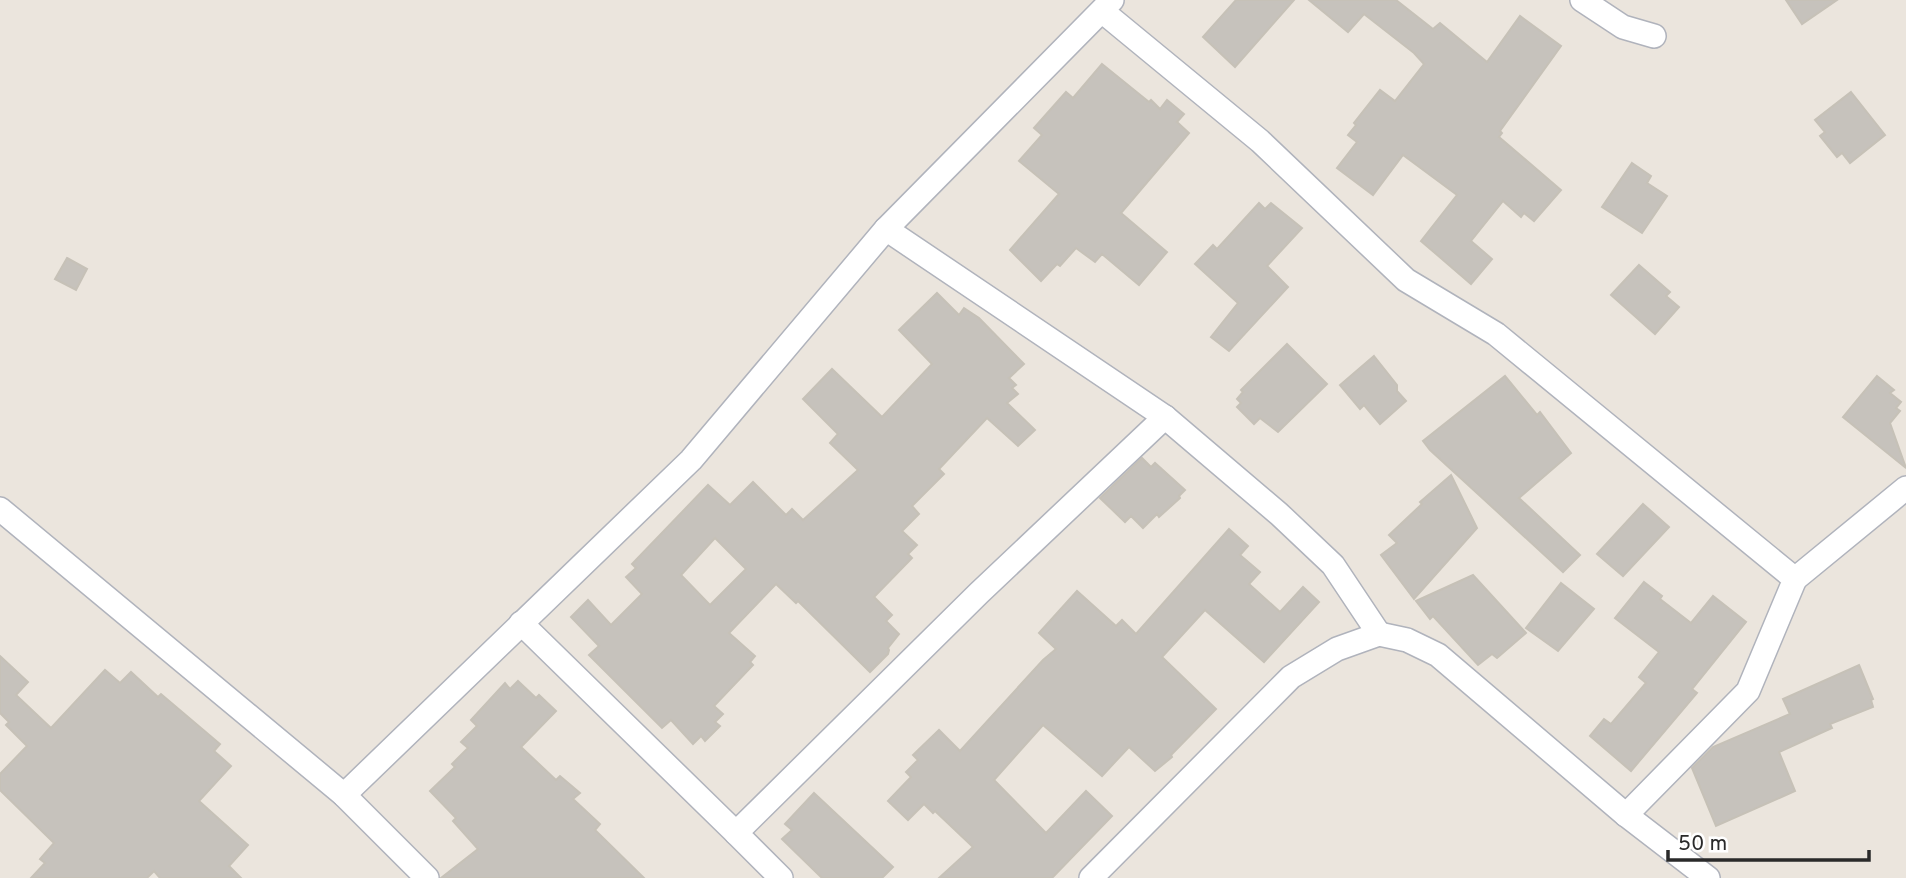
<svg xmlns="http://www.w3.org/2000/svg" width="1906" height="878" font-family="Overpass,sans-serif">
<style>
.building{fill:#c6c2bc;stroke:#c6c1b7;stroke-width:2;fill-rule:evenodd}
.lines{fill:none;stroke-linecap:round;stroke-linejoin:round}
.minor-casing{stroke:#b0b3bc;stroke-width:26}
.minor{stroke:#fff;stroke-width:23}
</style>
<rect width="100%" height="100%" fill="#ebe5dd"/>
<!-- building -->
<g class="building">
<path d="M 1236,0 L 1294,0 L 1235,67 L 1203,37 Z"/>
<path d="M 1309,0 L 1396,0 L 1433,29 L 1440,23 L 1487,62 L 1520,16 L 1561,46 L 1500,131 L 1502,133 L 1499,137 L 1561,190 L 1534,221 L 1524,213 L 1521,217 L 1503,201 L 1471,241 L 1492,259 L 1471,284 L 1421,241 L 1457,195 L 1403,155 L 1373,195 L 1337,168 L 1357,142 L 1348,135 L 1356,125 L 1354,123 L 1380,90 L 1395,101 L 1424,64 L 1414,53 L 1364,14 L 1348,32 Z"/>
<path d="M 1786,0 L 1837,0 L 1802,24 Z"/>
<path d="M 1102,64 L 1149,102 L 1151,100 L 1160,109 L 1167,100 L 1184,114 L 1177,122 L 1189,133 L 1121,213 L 1167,252 L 1139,285 L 1102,254 L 1095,262 L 1076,248 L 1060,266 L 1057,264 L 1041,281 L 1010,250 L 1059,194 L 1019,161 L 1042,135 L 1034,128 L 1066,92 L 1073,98 Z"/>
<path d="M 1851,92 L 1885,135 L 1850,163 L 1842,153 L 1837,157 L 1820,136 L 1825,132 L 1815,120 Z"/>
<path d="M 1632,163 L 1651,176 L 1647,183 L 1667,196 L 1642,233 L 1602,207 Z"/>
<path d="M 1259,203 L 1265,209 L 1271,203 L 1302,228 L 1267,266 L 1288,287 L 1229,351 L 1211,337 L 1238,303 L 1195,264 L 1213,245 L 1217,249 Z"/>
<path d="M 67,258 L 87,269 L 76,290 L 55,279 Z"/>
<path d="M 1639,265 L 1670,292 L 1666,296 L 1679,307 L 1655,334 L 1611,295 Z"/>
<path d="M 937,293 L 959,315 L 964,308 L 979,318 L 1024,364 L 1009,378 L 1016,385 L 1012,388 L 1018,394 L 1007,403 L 1035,430 L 1018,446 L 987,418 L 939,469 L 944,474 L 912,506 L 919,514 L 902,531 L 917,545 L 908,554 L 912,558 L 874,597 L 892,615 L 886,621 L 899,634 L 888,648 L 889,650 L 888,654 L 870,672 L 798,601 L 796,603 L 776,584 L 729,633 L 755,656 L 750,662 L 753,665 L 714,706 L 723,714 L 715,722 L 720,726 L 705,741 L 701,736 L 693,744 L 671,720 L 662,728 L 589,655 L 599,646 L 571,617 L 588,600 L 611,625 L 642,594 L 626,577 L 636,568 L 632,564 L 708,485 L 730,505 L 753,482 L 786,515 L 792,509 L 803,520 L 858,470 L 830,443 L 838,434 L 803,399 L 832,369 L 882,417 L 932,364 L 899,330 ZM 715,538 L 746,569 L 710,605 L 681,575 Z"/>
<path d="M 1287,344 L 1327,384 L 1278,432 L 1260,418 L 1254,424 L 1237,407 L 1241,403 L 1237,399 L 1243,392 L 1241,390 Z"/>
<path d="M 1374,356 L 1397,385 L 1397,391 L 1406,401 L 1380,424 L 1364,405 L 1360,409 L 1340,385 Z"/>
<path d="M 1505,376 L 1537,415 L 1540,412 L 1571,453 L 1519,498 L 1580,555 L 1563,572 L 1430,450 L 1423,441 Z"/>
<path d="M 1877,376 L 1894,390 L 1890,393 L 1901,402 L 1896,408 L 1900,411 L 1890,423 L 1906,468 L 1843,417 Z"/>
<path d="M 1142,458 L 1151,467 L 1155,463 L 1185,490 L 1179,496 L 1180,498 L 1159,517 L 1157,514 L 1143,528 L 1131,516 L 1125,522 L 1100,498 Z"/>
<path d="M 1451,475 L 1477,528 L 1414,599 L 1381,555 L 1397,543 L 1389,535 L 1422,504 L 1420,502 Z"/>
<path d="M 1643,504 L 1669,527 L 1623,576 L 1597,554 Z"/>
<path d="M 1229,529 L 1248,546 L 1240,555 L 1260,572 L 1249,584 L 1280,612 L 1303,587 L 1319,602 L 1264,662 L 1205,610 L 1162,657 L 1216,709 L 1171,755 L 1172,757 L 1155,771 L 1129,747 L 1102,776 L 1043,725 L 994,780 L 1046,833 L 1086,791 L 1112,816 L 1052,878 L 939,878 L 973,847 L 935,811 L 933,813 L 924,804 L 908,820 L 888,801 L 911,777 L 906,772 L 918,760 L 913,755 L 939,730 L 960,751 L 1043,660 L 1056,649 L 1039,633 L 1077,591 L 1116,626 L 1122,620 L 1136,634 Z"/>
<path d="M 1473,575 L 1526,633 L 1497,658 L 1492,654 L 1478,665 L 1433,616 L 1430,619 L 1416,601 Z"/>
<path d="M 1644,582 L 1662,596 L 1660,599 L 1691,623 L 1713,596 L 1746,622 L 1692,689 L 1697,693 L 1631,771 L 1590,736 L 1604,719 L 1611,724 L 1646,683 L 1639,677 L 1659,652 L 1615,618 Z"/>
<path d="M 1561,583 L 1594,609 L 1558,651 L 1526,628 Z"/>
<path d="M 0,656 L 28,682 L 16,695 L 51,728 L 105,670 L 120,683 L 131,672 L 158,697 L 161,694 L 220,744 L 214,751 L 231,766 L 199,801 L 248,845 L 229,866 L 241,878 L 160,878 L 154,871 L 147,878 L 31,878 L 45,863 L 40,859 L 54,843 L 0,790 L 0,774 L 27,746 L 6,725 L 9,722 L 0,713 Z"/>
<path d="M 1859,665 L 1873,699 L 1871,700 L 1873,707 L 1830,724 L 1832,728 L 1779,752 L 1795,791 L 1716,826 L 1692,768 L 1713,747 L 1790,714 L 1783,699 Z"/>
<path d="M 518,681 L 536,698 L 539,695 L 556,711 L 521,747 L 556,780 L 560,776 L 580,793 L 573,799 L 600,824 L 595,830 L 644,878 L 441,878 L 478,849 L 453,821 L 456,818 L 430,791 L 455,767 L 452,764 L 468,748 L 461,742 L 477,726 L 471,720 L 505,683 L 510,689 Z"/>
<path d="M 814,793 L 893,867 L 882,878 L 822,878 L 782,839 L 792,830 L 785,824 Z"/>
</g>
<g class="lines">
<defs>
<g id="minor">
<path d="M 1582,0 L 1623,27 L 1654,36"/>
<path d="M 1102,11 L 1260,141 L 1406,280 L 1496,334 L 1795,579 L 1748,691 L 1626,815"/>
<path d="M 886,229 L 1165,417 L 1279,514 L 1333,565 L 1379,634"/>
<path d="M 0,509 L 344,795 L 427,878"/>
<path d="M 1795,579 L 1906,488"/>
<path d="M 521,623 L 736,833"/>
<path d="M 344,795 L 691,460 L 886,229 L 1112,0"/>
<path d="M 781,878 L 736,833 L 979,593 L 1165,417"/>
<path d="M 1091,878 L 1291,677 L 1337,649 L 1379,634 L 1407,640 L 1438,655 L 1626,815 L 1708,878"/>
</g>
</defs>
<!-- minor casing -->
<use href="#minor" class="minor-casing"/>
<!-- minor -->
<use href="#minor" class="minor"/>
</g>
<!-- scale -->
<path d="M1668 850v10h201v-10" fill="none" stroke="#2a2a2a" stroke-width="3.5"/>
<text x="1678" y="850" font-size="21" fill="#2a2a2a" stroke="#ffffff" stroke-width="5" paint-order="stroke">50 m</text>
</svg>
